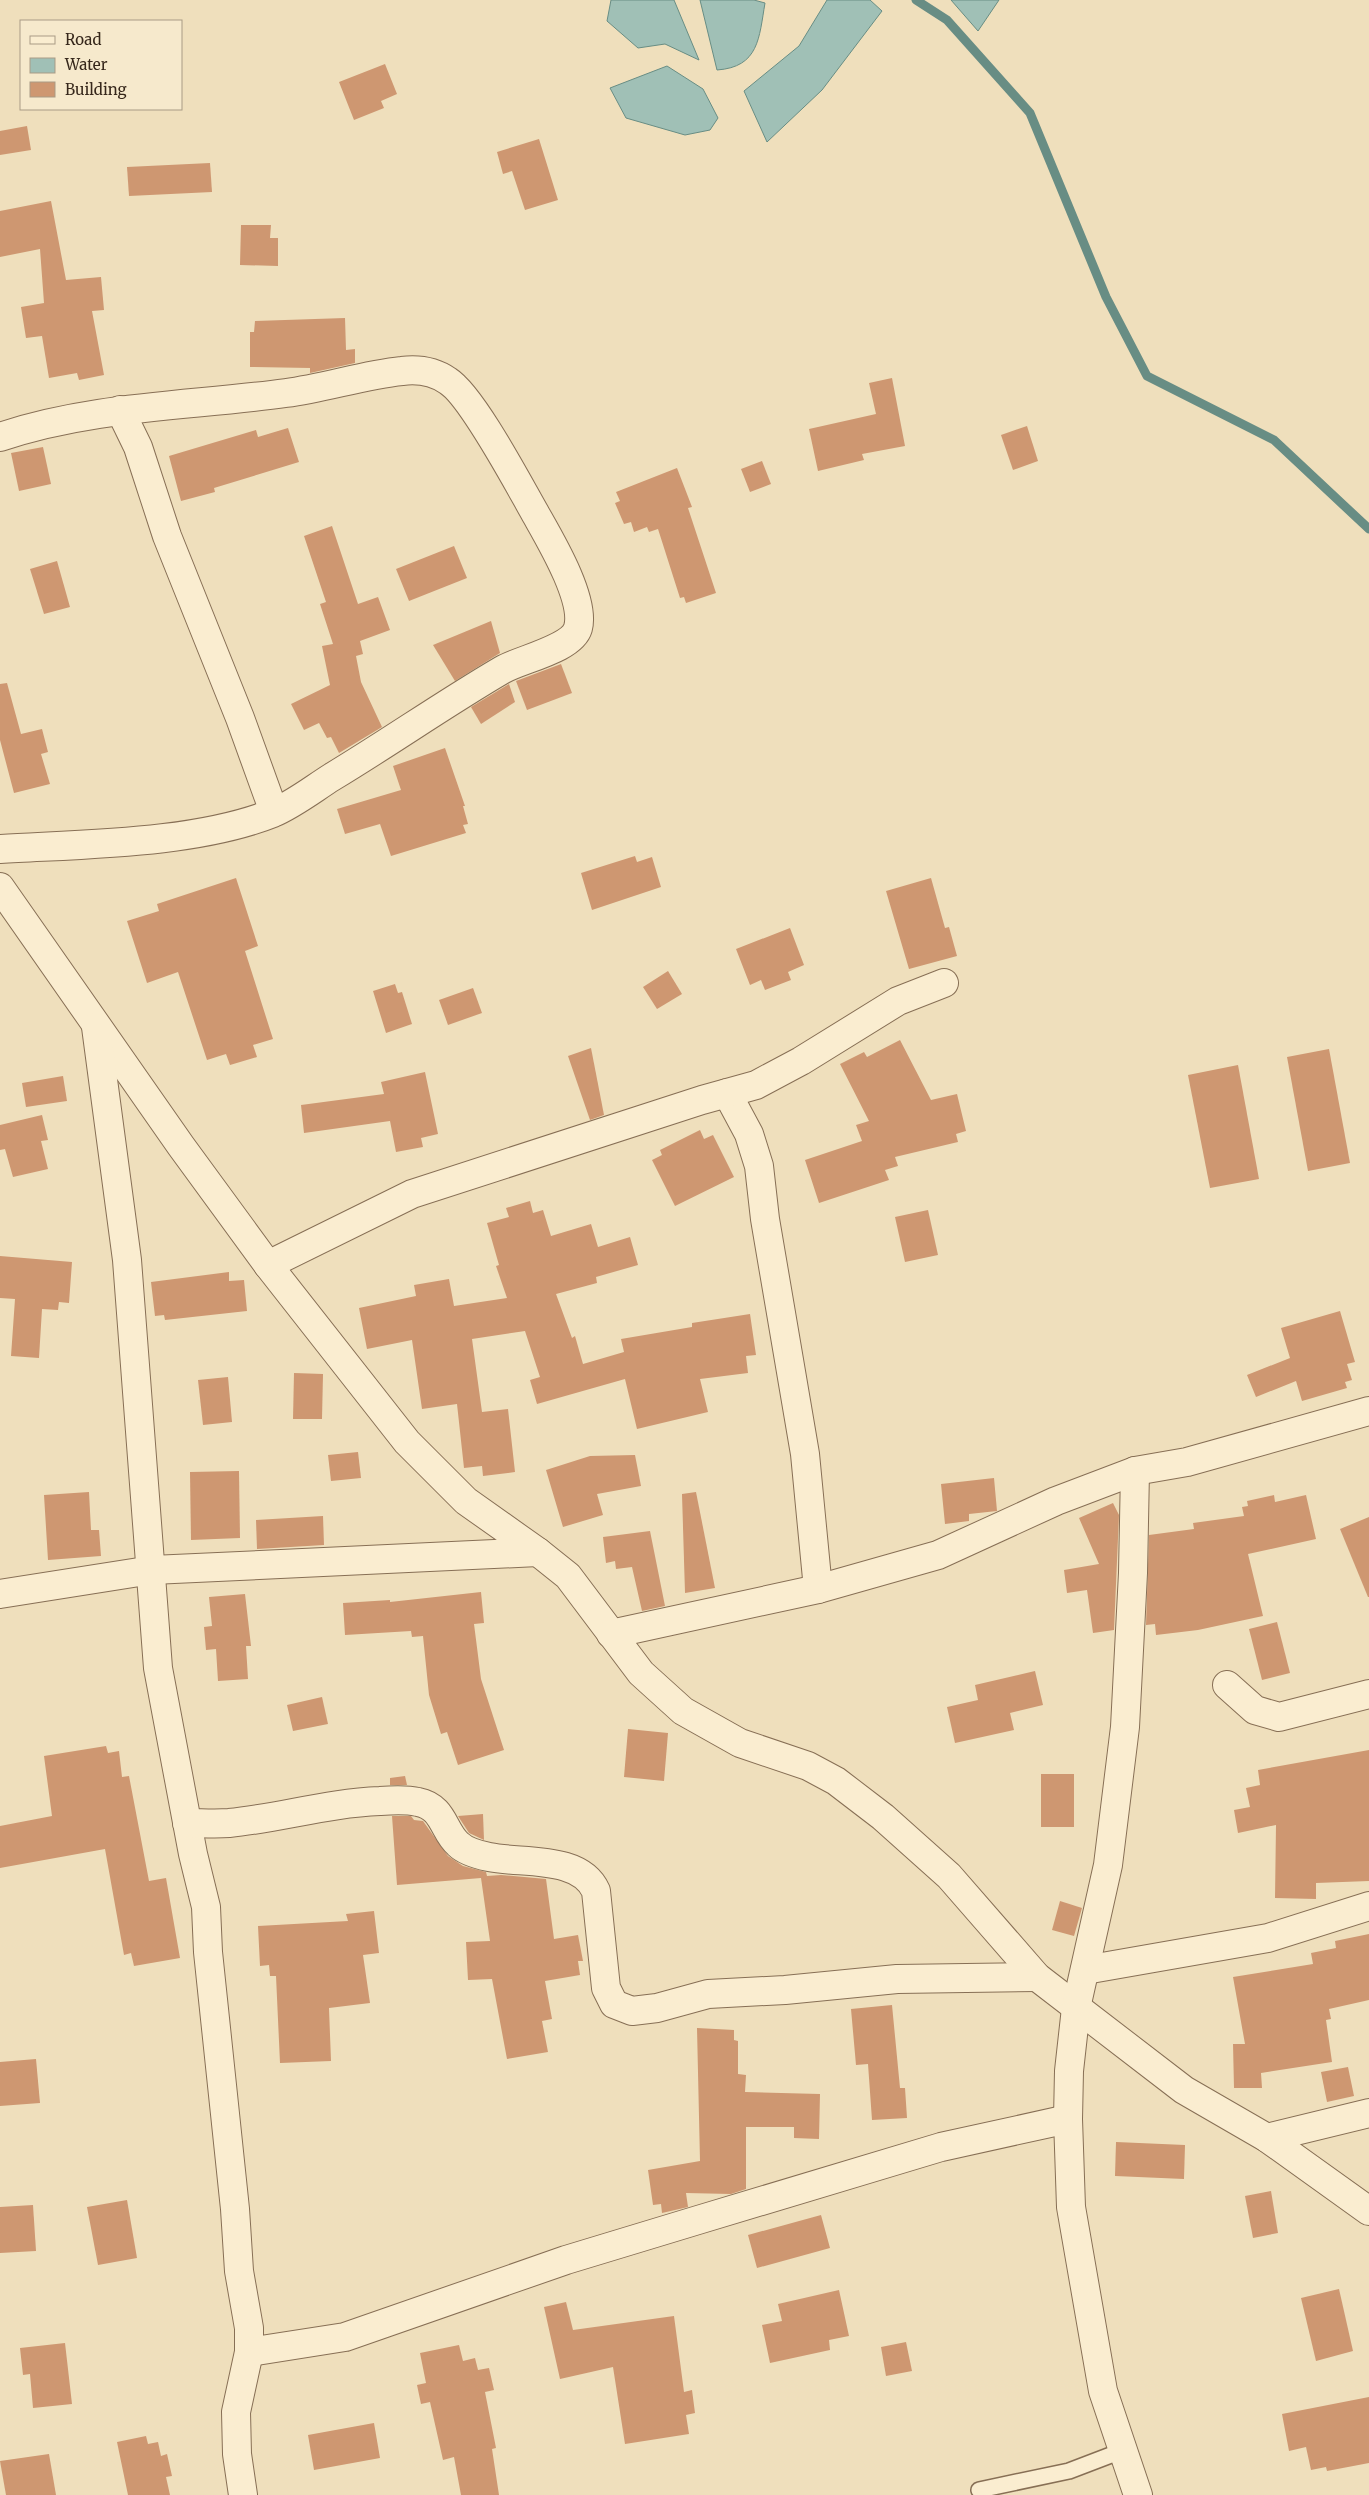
<svg xmlns="http://www.w3.org/2000/svg" width="1369" height="2495" font-family="Merriweather,serif">
<style>
.water{fill:#a0c0b6;stroke:#688d84}
.lines{fill:none;stroke-linecap:round;stroke-linejoin:round}
.stream{stroke:#688d84;stroke-width:9}
.building{fill:#ce9771}
.service-casing{stroke:#876f55;stroke-width:18}
.minor-casing{stroke:#876f55;stroke-width:30}
.service{stroke:#faedd0;stroke-width:15}
.minor{stroke:#faedd0;stroke-width:28}
</style>
<rect width="100%" height="100%" fill="#efdfbc"/>
<!-- water -->
<g class="water">
<path d="M 611,0 L 674,0 L 699,60 L 665,44 L 638,48 L 607,21 Z"/>
<path d="M 700,0 L 754,0 L 765,3 C 759,38 759,67 717,70 Z"/>
<path d="M 827,0 L 870,0 L 882,11 L 822,90 L 767,142 L 744,91 L 799,46 Z"/>
<path d="M 951,0 L 999,0 L 978,31 Z"/>
<path d="M 667,66 L 703,89 L 718,118 L 710,130 L 685,135 L 626,118 L 610,88 Z"/>
</g>
<g class="lines">
<!-- stream -->
<path class="stream" d="M 916,0 L 947,20 L 1030,113 L 1106,297 L 1147,376 L 1274,440 L 1369,529"/>
</g>
<!-- building -->
<g class="building">
<path d="M 385,64 L 397,94 L 381,101 L 384,108 L 354,120 L 339,82 Z"/>
<path d="M 27,126 L 31,150 L 0,155 L 0,131 Z"/>
<path d="M 539,139 L 558,200 L 525,210 L 512,171 L 503,174 L 497,152 Z"/>
<path d="M 210,163 L 212,192 L 129,196 L 127,167 Z"/>
<path d="M 51,201 L 66,280 L 101,277 L 104,310 L 92,311 L 104,375 L 79,380 L 77,373 L 49,378 L 42,336 L 26,338 L 21,307 L 44,303 L 40,249 L 0,257 L 0,211 Z"/>
<path d="M 241,225 L 271,225 L 270,238 L 278,238 L 278,266 L 240,265 Z"/>
<path d="M 345,318 L 346,350 L 355,349 L 355,363 L 310,373 L 310,368 L 250,367 L 250,332 L 254,332 L 255,321 Z"/>
<path d="M 892,378 L 905,446 L 862,454 L 864,460 L 818,471 L 809,429 L 876,414 L 869,383 Z"/>
<path d="M 1027,426 L 1038,461 L 1013,470 L 1001,435 Z"/>
<path d="M 288,428 L 299,462 L 214,488 L 215,492 L 181,501 L 169,456 L 256,430 L 258,437 Z"/>
<path d="M 43,447 L 51,484 L 19,491 L 11,453 Z"/>
<path d="M 762,461 L 771,484 L 750,492 L 741,469 Z"/>
<path d="M 677,468 L 692,507 L 688,508 L 716,593 L 686,603 L 684,597 L 680,598 L 658,529 L 649,532 L 647,527 L 634,532 L 631,522 L 624,524 L 615,503 L 620,501 L 616,492 Z"/>
<path d="M 332,526 L 358,604 L 378,597 L 390,630 L 360,641 L 363,654 L 356,656 L 361,682 L 382,727 L 339,753 L 331,737 L 327,738 L 319,723 L 304,730 L 291,704 L 330,685 L 322,646 L 333,644 L 320,604 L 326,602 L 304,536 Z"/>
<path d="M 454,546 L 467,578 L 409,601 L 396,569 Z"/>
<path d="M 57,561 L 70,607 L 44,614 L 30,569 Z"/>
<path d="M 491,621 L 500,653 L 455,681 L 433,645 Z"/>
<path d="M 561,664 L 572,693 L 527,710 L 516,681 Z"/>
<path d="M 7,683 L 21,734 L 42,729 L 48,752 L 41,754 L 50,784 L 14,793 L 0,740 L 0,684 Z"/>
<path d="M 509,684 L 515,702 L 481,724 L 471,707 Z"/>
<path d="M 445,748 L 465,806 L 463,806 L 468,824 L 463,825 L 466,833 L 391,856 L 380,824 L 345,834 L 337,809 L 401,790 L 393,766 Z"/>
<path d="M 635,856 L 637,862 L 652,857 L 661,887 L 592,910 L 581,873 Z"/>
<path d="M 236,878 L 258,946 L 245,951 L 273,1039 L 253,1045 L 257,1057 L 230,1065 L 226,1054 L 207,1060 L 178,972 L 147,983 L 127,921 L 159,911 L 157,904 Z"/>
<path d="M 931,878 L 945,928 L 949,927 L 957,956 L 909,969 L 886,891 Z"/>
<path d="M 790,928 L 804,965 L 788,972 L 791,980 L 765,990 L 761,980 L 750,985 L 736,949 Z"/>
<path d="M 668,971 L 682,994 L 657,1009 L 643,987 Z"/>
<path d="M 395,984 L 398,993 L 402,992 L 412,1024 L 386,1033 L 373,991 Z"/>
<path d="M 473,988 L 482,1013 L 448,1025 L 439,1000 Z"/>
<path d="M 900,1040 L 931,1100 L 957,1094 L 966,1131 L 956,1134 L 958,1142 L 895,1157 L 898,1166 L 885,1170 L 889,1180 L 819,1203 L 805,1160 L 862,1141 L 856,1125 L 869,1121 L 840,1064 L 864,1052 L 867,1057 Z"/>
<path d="M 591,1048 L 604,1115 L 590,1120 L 568,1056 Z"/>
<path d="M 1329,1049 L 1350,1163 L 1308,1171 L 1287,1057 Z"/>
<path d="M 1238,1065 L 1259,1179 L 1210,1188 L 1188,1075 Z"/>
<path d="M 425,1072 L 438,1134 L 421,1138 L 423,1147 L 396,1152 L 390,1121 L 304,1133 L 301,1105 L 384,1094 L 381,1082 Z"/>
<path d="M 63,1076 L 67,1101 L 26,1107 L 22,1083 Z"/>
<path d="M 42,1115 L 48,1140 L 41,1141 L 48,1169 L 13,1177 L 5,1149 L 0,1150 L 0,1125 Z"/>
<path d="M 700,1130 L 704,1139 L 713,1135 L 734,1177 L 675,1206 L 652,1160 L 662,1155 L 660,1150 Z"/>
<path d="M 530,1201 L 533,1213 L 543,1210 L 551,1236 L 591,1224 L 598,1247 L 630,1237 L 638,1265 L 596,1277 L 597,1283 L 556,1294 L 572,1338 L 575,1336 L 583,1364 L 624,1352 L 621,1339 L 692,1327 L 692,1323 L 750,1314 L 756,1355 L 746,1356 L 748,1373 L 700,1379 L 708,1412 L 637,1429 L 625,1379 L 537,1404 L 530,1380 L 540,1377 L 525,1331 L 472,1339 L 482,1412 L 508,1409 L 515,1472 L 483,1476 L 482,1466 L 464,1468 L 457,1404 L 422,1409 L 412,1340 L 367,1349 L 359,1308 L 416,1296 L 414,1285 L 449,1279 L 454,1306 L 507,1298 L 496,1266 L 499,1265 L 487,1223 L 509,1217 L 506,1208 Z"/>
<path d="M 928,1210 L 938,1255 L 905,1262 L 895,1217 Z"/>
<path d="M 0,1256 L 72,1262 L 69,1303 L 59,1302 L 58,1310 L 42,1309 L 39,1358 L 11,1356 L 15,1299 L 0,1298 Z"/>
<path d="M 229,1272 L 229,1281 L 244,1280 L 247,1311 L 165,1320 L 164,1315 L 155,1316 L 151,1282 Z"/>
<path d="M 1340,1311 L 1355,1362 L 1347,1364 L 1352,1380 L 1345,1382 L 1347,1388 L 1302,1401 L 1296,1381 L 1256,1397 L 1247,1375 L 1290,1358 L 1281,1328 Z"/>
<path d="M 294,1373 L 323,1374 L 322,1419 L 293,1419 Z"/>
<path d="M 228,1377 L 232,1422 L 203,1425 L 198,1380 Z"/>
<path d="M 358,1452 L 361,1478 L 331,1481 L 328,1455 Z"/>
<path d="M 635,1455 L 641,1486 L 597,1494 L 603,1515 L 563,1527 L 546,1470 L 590,1456 Z"/>
<path d="M 239,1471 L 240,1538 L 191,1540 L 190,1472 Z"/>
<path d="M 994,1478 L 997,1511 L 969,1514 L 969,1521 L 945,1524 L 941,1484 Z"/>
<path d="M 89,1492 L 91,1530 L 99,1530 L 101,1556 L 48,1560 L 44,1495 Z"/>
<path d="M 696,1492 L 715,1588 L 685,1593 L 682,1494 Z"/>
<path d="M 1274,1495 L 1275,1502 L 1306,1495 L 1316,1539 L 1248,1554 L 1263,1616 L 1198,1630 L 1156,1635 L 1155,1624 L 1146,1625 L 1149,1535 L 1194,1529 L 1193,1523 L 1244,1516 L 1242,1507 L 1248,1506 L 1247,1501 Z"/>
<path d="M 1113,1503 L 1119,1515 L 1114,1630 L 1093,1633 L 1087,1590 L 1067,1593 L 1064,1570 L 1099,1564 L 1079,1518 Z"/>
<path d="M 323,1516 L 324,1545 L 257,1549 L 256,1520 Z"/>
<path d="M 1369,1517 L 1369,1597 L 1368,1597 L 1340,1529 Z"/>
<path d="M 650,1531 L 665,1606 L 642,1611 L 632,1567 L 616,1569 L 615,1561 L 606,1563 L 603,1537 Z"/>
<path d="M 481,1592 L 484,1623 L 474,1624 L 481,1679 L 504,1750 L 458,1765 L 447,1732 L 441,1734 L 429,1695 L 423,1636 L 412,1637 L 411,1631 L 345,1635 L 343,1603 L 390,1600 L 390,1602 Z"/>
<path d="M 245,1594 L 251,1646 L 246,1646 L 248,1679 L 218,1681 L 216,1649 L 206,1650 L 204,1627 L 212,1626 L 209,1597 Z"/>
<path d="M 1277,1622 L 1290,1673 L 1262,1680 L 1249,1629 Z"/>
<path d="M 1035,1671 L 1043,1705 L 1010,1713 L 1014,1730 L 955,1743 L 947,1707 L 978,1700 L 975,1685 Z"/>
<path d="M 322,1697 L 328,1724 L 293,1731 L 287,1705 Z"/>
<path d="M 628,1729 L 668,1733 L 664,1781 L 624,1777 Z"/>
<path d="M 106,1746 L 108,1753 L 119,1751 L 122,1777 L 129,1776 L 149,1881 L 166,1878 L 180,1958 L 134,1966 L 131,1953 L 124,1955 L 105,1849 L 0,1868 L 0,1826 L 52,1816 L 44,1756 Z"/>
<path d="M 1369,1750 L 1369,1881 L 1316,1883 L 1316,1899 L 1275,1898 L 1276,1825 L 1238,1833 L 1234,1810 L 1250,1807 L 1246,1788 L 1260,1785 L 1258,1770 Z"/>
<rect x="1041" y="1774" width="33" height="53"/>
<path d="M 405,1776 L 407,1785 L 390,1785 L 390,1778 Z"/>
<path d="M 483,1814 L 484,1840 L 469,1833 L 458,1816 Z"/>
<path d="M 392,1816 L 411,1816 L 414,1820 L 423,1821 L 448,1856 L 463,1866 L 486,1872 L 487,1876 L 501,1875 L 546,1879 L 554,1939 L 578,1935 L 583,1961 L 578,1961 L 580,1975 L 545,1981 L 552,2019 L 542,2021 L 548,2052 L 507,2059 L 492,1979 L 468,1980 L 466,1942 L 490,1941 L 481,1878 L 397,1885 Z"/>
<path d="M 1060,1901 L 1082,1908 L 1074,1936 L 1052,1930 Z"/>
<path d="M 374,1911 L 379,1953 L 363,1955 L 370,2003 L 329,2008 L 331,2061 L 280,2063 L 276,1976 L 270,1976 L 269,1965 L 260,1966 L 258,1926 L 348,1921 L 346,1914 Z"/>
<path d="M 1369,1934 L 1369,2000 L 1329,2009 L 1331,2019 L 1326,2020 L 1332,2062 L 1261,2073 L 1262,2088 L 1234,2088 L 1233,2044 L 1245,2044 L 1233,1977 L 1313,1964 L 1311,1953 L 1336,1948 L 1335,1941 Z"/>
<path d="M 892,2005 L 900,2088 L 905,2088 L 907,2118 L 872,2120 L 868,2064 L 856,2065 L 851,2009 Z"/>
<path d="M 697,2028 L 734,2030 L 734,2040 L 738,2041 L 738,2074 L 746,2075 L 745,2092 L 820,2094 L 819,2139 L 794,2138 L 794,2127 L 746,2127 L 746,2189 L 731,2194 L 686,2193 L 688,2207 L 662,2213 L 661,2204 L 653,2205 L 648,2170 L 700,2161 Z"/>
<path d="M 36,2059 L 40,2103 L 0,2106 L 0,2062 Z"/>
<path d="M 1348,2067 L 1354,2096 L 1327,2102 L 1321,2072 Z"/>
<path d="M 1116,2142 L 1185,2145 L 1184,2179 L 1115,2176 Z"/>
<path d="M 1271,2191 L 1278,2233 L 1253,2238 L 1245,2196 Z"/>
<path d="M 127,2200 L 137,2258 L 98,2265 L 87,2207 Z"/>
<path d="M 33,2205 L 36,2251 L 0,2253 L 0,2207 Z"/>
<path d="M 821,2215 L 830,2248 L 757,2268 L 748,2235 Z"/>
<path d="M 1339,2289 L 1353,2351 L 1316,2361 L 1301,2298 Z"/>
<path d="M 839,2290 L 849,2336 L 829,2340 L 830,2350 L 770,2363 L 762,2325 L 782,2321 L 778,2304 Z"/>
<path d="M 566,2302 L 573,2330 L 674,2316 L 684,2392 L 692,2390 L 695,2413 L 686,2415 L 689,2434 L 625,2444 L 613,2367 L 560,2379 L 544,2307 Z"/>
<path d="M 906,2342 L 912,2371 L 886,2376 L 881,2347 Z"/>
<path d="M 65,2343 L 72,2404 L 33,2408 L 30,2374 L 23,2375 L 20,2348 Z"/>
<path d="M 459,2345 L 463,2361 L 475,2358 L 478,2370 L 489,2368 L 494,2390 L 485,2392 L 496,2448 L 492,2449 L 499,2495 L 461,2495 L 454,2457 L 443,2460 L 430,2402 L 421,2404 L 417,2385 L 426,2383 L 420,2353 Z"/>
<path d="M 1369,2397 L 1369,2463 L 1327,2471 L 1326,2467 L 1311,2470 L 1306,2447 L 1289,2451 L 1282,2414 Z"/>
<path d="M 374,2423 L 380,2458 L 314,2470 L 308,2435 Z"/>
<path d="M 146,2436 L 148,2444 L 158,2442 L 161,2456 L 167,2454 L 172,2476 L 166,2477 L 170,2495 L 128,2495 L 117,2442 Z"/>
<path d="M 49,2454 L 56,2495 L 6,2495 L 0,2461 Z"/>
</g>
<g class="lines">
<defs>
<path id="service" d="M 979,2490 L 1069,2471 L 1124,2450"/>
<g id="minor">
<path d="M 120,410 L 138,447 L 167,536 L 240,718 L 274,812"/>
<path d="M 0,437 C 92,406 191,406 286,393 C 325,388 363,375 402,371 C 418,369 435,372 448,381 C 472,396 519,485 535,513 C 549,538 586,599 578,628 C 572,649 521,659 502,670 C 444,704 390,742 332,777 C 313,789 294,804 273,813 C 196,844 83,844 0,849"/>
<path d="M 0,887 L 181,1146 L 268,1265 L 407,1442 L 466,1501 L 538,1552 L 568,1576 L 641,1673 L 683,1711 L 740,1743 L 808,1766 L 836,1781 L 883,1817 L 949,1876 L 1037,1977 L 1184,2090 L 1267,2138 L 1369,2211"/>
<path d="M 96,1027 L 127,1260 L 158,1668 L 193,1854 L 206,1907 L 208,1952 L 235,2209 L 239,2271 L 249,2328 L 249,2352 L 236,2412 L 237,2454 L 243,2495"/>
<path d="M 727,1093 L 749,1134 L 759,1166 L 765,1219 L 805,1454 L 818,1589"/>
<path d="M 268,1265 L 412,1194 L 702,1100 L 756,1085 L 801,1061 L 898,1001 L 944,983"/>
<path d="M 1135,1471 L 1133,1573 L 1125,1727 L 1108,1865 L 1076,2008 L 1069,2071 L 1068,2119 L 1071,2207 L 1103,2391 L 1138,2495"/>
<path d="M 0,1594 L 152,1570 L 538,1552"/>
<path d="M 611,1634 L 818,1589 L 938,1555 L 1056,1501 L 1135,1471 L 1187,1462 L 1369,1411"/>
<path d="M 1227,1685 L 1255,1710 L 1279,1717 L 1369,1694"/>
<path d="M 187,1823 C 201,1823 215,1824 229,1823 C 280,1818 328,1803 380,1801 C 392,1800 405,1799 418,1802 C 444,1807 443,1831 458,1844 C 466,1852 479,1855 489,1857 C 522,1864 580,1855 596,1891 L 606,1988 L 614,2004 L 632,2011 L 657,2008 L 708,1994 L 785,1990 L 897,1979 L 1037,1977"/>
<path d="M 1085,1970 L 1268,1938 L 1369,1906"/>
<path d="M 1267,2138 L 1369,2113"/>
<path d="M 249,2352 L 345,2337 L 566,2260 L 698,2220 L 941,2147 L 1068,2119"/>
</g>
</defs>
<!-- service casing -->
<use href="#service" class="service-casing"/>
<!-- minor casing -->
<use href="#minor" class="minor-casing"/>
<!-- service -->
<use href="#service" class="service"/>
<!-- minor -->
<use href="#minor" class="minor"/>
</g>
<!-- legend -->
<rect x="20" y="20" width="162" height="90" fill="#f6e9cc" stroke="#a99b85"/>
<rect x="30" y="36" width="25" height="8" fill="#faedd0" stroke="#a99b85"/>
<text x="65" y="45" font-size="15" fill="#36271b">Road</text>
<rect x="30" y="58" width="25" height="15" fill="#a0c0b6" stroke="#a99b85"/>
<text x="65" y="70" font-size="15" fill="#36271b">Water</text>
<rect x="30" y="82" width="25" height="15" fill="#ce9771" stroke="#a99b85"/>
<text x="65" y="95" font-size="15" fill="#36271b">Building</text>
</svg>
